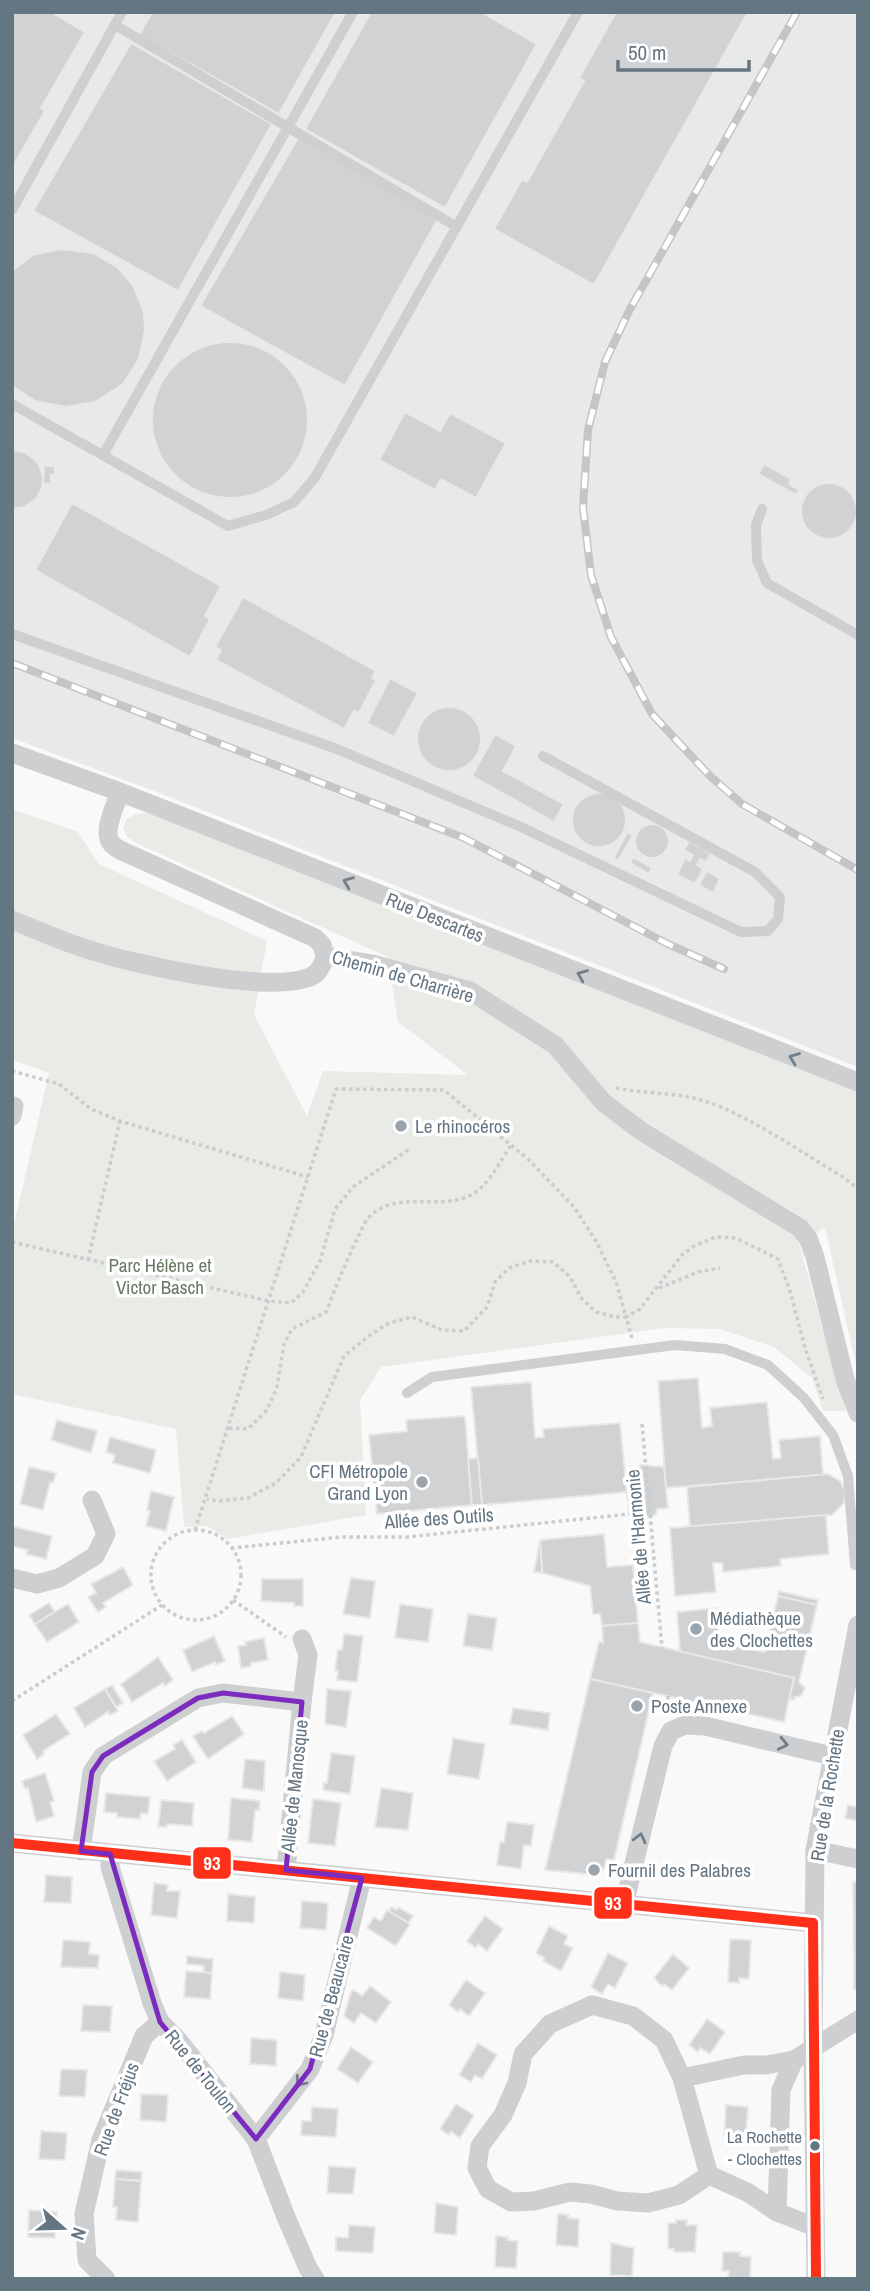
<svg xmlns="http://www.w3.org/2000/svg" width="870" height="2291" font-family="'Archivo Narrow',sans-serif">
<style>
.built{fill:#e8e9e9}
.green{fill:#e8ebe6}
.building{fill:#d0d2d3;stroke:#e8e8e8;stroke-width:2}
.lines{fill:none;stroke-linecap:round;stroke-linejoin:round}
.path{stroke:#cbcccd;stroke-width:3.5;stroke-dasharray:3.5 3.5;stroke-linecap:butt}
.service{stroke:#cecfd0;stroke-width:10}
.minor{stroke:#cecfd0;stroke-width:19}
.rail-casing{stroke:#c3c5c6;stroke-width:8}
.rail{stroke:#fff;stroke-width:5;stroke-dasharray:16;stroke-linecap:butt}
.bus-1-casing{stroke:#fff;stroke-width:16}
.bus-1{stroke:#ff301a;stroke-width:10}
.oneway{stroke:#707f8b}
.marked{fill:none;stroke:#7b2cbf;stroke-width:5;stroke-linejoin:round}
.poi-dot{fill:#99a4ac;stroke:#fff;stroke-width:2.5}
.bus-dot{fill:#657683;stroke:#fff;stroke-width:2.5}
.labels{text-anchor:middle;dominant-baseline:central;stroke-width:7;stroke-linejoin:round;paint-order:stroke}
.bus-label{font-size:17px;fill:#657683;stroke:#fff;text-anchor:end}
.street-label{font-size:19px;fill:#657683;stroke:#fff}
.poi-label{font-size:19px;fill:#657683;stroke:#fff;text-anchor:start}
.park-label{font-size:19px;fill:#687a64;stroke:#fff}
.line-badge{stroke:#fff;stroke-width:2.5}
.badge-label{font-size:19px;text-anchor:middle;font-weight:bold;fill:#fff}
</style>
<rect width="100%" height="100%" fill="#f9f9f9"/>
<!-- built -->
<path class="built" d="M 12,12 L 858,12 L 858,1067 L 154,791 L 12,738 Z"/>
<!-- green -->
<path class="green" d="M 12,809 L 78,832 L 99,864 L 267,941 L 254,1015 L 307,1116 L 323,1071 L 468,1075 L 398,1022 L 388,957 L 138,844 L 127,837 L 123,828 L 127,819 L 136,814 L 151,813 L 858,1090 L 858,1374 L 825,1227 L 799,1244 L 846,1411 L 823,1411 L 812,1378 L 774,1347 L 720,1329 L 665,1328 L 381,1367 L 360,1400 L 366,1515 L 228,1539 L 207,1526 L 184,1527 L 176,1429 L 12,1394 L 12,1233 L 49,1073 L 12,1060 Z"/>
<!-- building -->
<g class="building">
<path d="M 12,12 L 51,12 L 85,32 L 41,108 L 45,111 L 12,168 Z"/>
<path d="M 152,12 L 336,12 L 279,114 L 139,35 Z"/>
<path d="M 371,12 L 481,12 L 537,44 L 445,208 L 305,129 Z"/>
<path d="M 616,12 L 748,12 L 594,285 L 494,229 L 522,179 L 527,182 L 584,81 L 579,78 Z"/>
<path d="M 131,43 L 272,124 L 178,291 L 33,211 Z"/>
<path d="M 298,138 L 438,219 L 345,386 L 200,306 Z"/>
<path d="M 61,249 L 93,253 L 117,267 L 133,285 L 144,312 L 145,331 L 139,359 L 123,384 L 95,402 L 66,407 L 35,401 L 12,386 L 12,271 L 33,255 Z"/>
<circle cx="230" cy="420" r="78"/>
<path d="M 405,412 L 440,431 L 450,413 L 506,443 L 476,498 L 441,479 L 435,490 L 379,460 Z"/>
<path d="M 12,450 L 24,452 L 34,459 L 39,465 L 43,477 L 42,488 L 36,499 L 24,507 L 12,509 Z"/>
<path d="M 764,464 L 791,479 L 789,484 L 799,490 L 796,495 L 758,474 Z"/>
<path d="M 44,466 L 55,466 L 55,475 L 51,475 L 51,484 L 43,484 Z"/>
<circle cx="829" cy="511" r="28"/>
<path d="M 72,503 L 221,586 L 205,616 L 210,619 L 190,657 L 35,570 Z"/>
<path d="M 243,597 L 376,671 L 372,678 L 376,680 L 359,713 L 354,711 L 344,729 L 216,660 L 221,650 L 215,647 Z"/>
<path d="M 390,678 L 418,693 L 394,737 L 367,723 Z"/>
<circle cx="449" cy="739" r="32"/>
<path d="M 495,734 L 516,746 L 503,771 L 564,804 L 554,822 L 472,776 Z"/>
<circle cx="599" cy="820" r="27"/>
<circle cx="652" cy="841" r="17"/>
<path d="M 627,832 L 633,835 L 618,861 L 614,858 Z"/>
<path d="M 689,841 L 711,853 L 706,862 L 700,859 L 697,865 L 703,869 L 695,884 L 677,875 L 685,858 L 690,861 L 693,855 L 684,850 Z"/>
<path d="M 633,857 L 652,868 L 649,874 L 630,863 Z"/>
<path d="M 707,871 L 720,879 L 713,893 L 699,885 Z"/>
<path d="M 698,1378 L 702,1428 L 712,1426 L 710,1408 L 767,1402 L 773,1459 L 781,1458 L 779,1440 L 820,1436 L 823,1475 L 666,1488 L 658,1381 Z"/>
<path d="M 531,1382 L 535,1438 L 544,1437 L 543,1429 L 620,1423 L 627,1492 L 482,1505 L 471,1387 Z"/>
<path d="M 465,1416 L 472,1505 L 377,1514 L 369,1435 L 407,1431 L 406,1420 Z"/>
<path d="M 57,1420 L 97,1431 L 91,1453 L 51,1440 Z"/>
<path d="M 110,1437 L 156,1450 L 150,1473 L 113,1463 L 115,1455 L 106,1452 Z"/>
<path d="M 478,1458 L 482,1505 L 472,1505 L 468,1459 Z"/>
<path d="M 642,1465 L 664,1467 L 668,1508 L 657,1509 L 656,1514 L 651,1517 L 644,1516 L 641,1511 L 629,1512 L 625,1474 Z"/>
<path d="M 29,1467 L 56,1473 L 53,1483 L 50,1482 L 43,1510 L 20,1504 Z"/>
<path d="M 828,1474 L 840,1481 L 845,1490 L 844,1503 L 832,1515 L 690,1527 L 687,1487 Z"/>
<path d="M 151,1491 L 174,1497 L 166,1531 L 146,1526 L 150,1511 L 147,1510 Z"/>
<path d="M 826,1515 L 829,1554 L 780,1559 L 781,1566 L 723,1572 L 722,1563 L 713,1563 L 716,1592 L 675,1596 L 670,1528 Z"/>
<path d="M 12,1526 L 52,1536 L 46,1559 L 26,1554 L 28,1550 L 12,1546 Z"/>
<path d="M 604,1534 L 607,1567 L 633,1565 L 638,1623 L 602,1626 L 600,1614 L 593,1614 L 590,1586 L 542,1573 L 540,1540 Z"/>
<path d="M 540,1540 L 542,1573 L 534,1572 Z"/>
<path d="M 123,1567 L 133,1585 L 103,1603 L 106,1607 L 98,1612 L 88,1597 L 96,1593 L 91,1584 Z"/>
<path d="M 351,1578 L 375,1581 L 370,1618 L 343,1614 Z"/>
<path d="M 262,1579 L 303,1579 L 303,1606 L 294,1606 L 294,1603 L 261,1601 Z"/>
<path d="M 779,1591 L 818,1600 L 817,1605 L 778,1596 Z"/>
<path d="M 778,1596 L 817,1605 L 799,1682 L 805,1688 L 801,1696 L 795,1697 L 794,1700 L 789,1699 L 794,1678 L 680,1652 L 677,1612 L 717,1608 L 719,1642 L 765,1652 Z"/>
<path d="M 49,1603 L 55,1612 L 35,1624 L 29,1615 Z"/>
<path d="M 68,1604 L 79,1622 L 47,1642 L 35,1624 Z"/>
<path d="M 400,1604 L 433,1609 L 428,1642 L 395,1638 Z"/>
<path d="M 468,1614 L 497,1618 L 492,1650 L 463,1646 Z"/>
<path d="M 638,1623 L 640,1642 L 794,1678 L 784,1722 L 590,1679 L 599,1642 L 603,1643 L 602,1626 Z"/>
<path d="M 344,1634 L 363,1636 L 357,1682 L 337,1680 L 338,1671 L 335,1670 L 338,1650 L 342,1650 Z"/>
<path d="M 214,1636 L 225,1661 L 216,1665 L 215,1662 L 192,1672 L 183,1650 Z"/>
<path d="M 264,1638 L 268,1660 L 251,1663 L 251,1666 L 241,1668 L 238,1646 L 246,1645 L 245,1642 Z"/>
<path d="M 158,1657 L 173,1680 L 165,1686 L 163,1683 L 132,1702 L 121,1684 Z"/>
<path d="M 590,1679 L 653,1693 L 614,1860 L 606,1859 L 605,1867 L 597,1875 L 545,1870 Z"/>
<path d="M 112,1685 L 123,1703 L 116,1707 L 105,1689 Z"/>
<path d="M 105,1689 L 118,1711 L 110,1715 L 108,1712 L 85,1727 L 74,1708 Z"/>
<path d="M 327,1689 L 351,1691 L 346,1727 L 325,1724 Z"/>
<path d="M 513,1708 L 550,1713 L 548,1730 L 510,1724 Z"/>
<path d="M 56,1714 L 70,1734 L 43,1751 L 44,1754 L 37,1759 L 23,1735 Z"/>
<path d="M 232,1716 L 244,1734 L 208,1759 L 193,1736 L 202,1731 L 204,1733 Z"/>
<path d="M 453,1738 L 485,1744 L 479,1779 L 447,1774 Z"/>
<path d="M 182,1740 L 196,1762 L 167,1781 L 154,1761 L 175,1749 L 173,1745 Z"/>
<path d="M 331,1753 L 355,1756 L 350,1794 L 323,1790 L 324,1783 L 327,1783 Z"/>
<path d="M 245,1759 L 265,1761 L 264,1791 L 242,1788 Z"/>
<path d="M 45,1773 L 54,1801 L 50,1802 L 54,1816 L 36,1822 L 28,1788 L 25,1789 L 22,1781 Z"/>
<path d="M 381,1788 L 413,1793 L 408,1830 L 375,1827 Z"/>
<path d="M 106,1793 L 150,1797 L 148,1814 L 141,1813 L 140,1819 L 117,1817 L 117,1813 L 104,1812 Z"/>
<path d="M 231,1798 L 260,1801 L 259,1810 L 255,1810 L 252,1842 L 228,1840 Z"/>
<path d="M 313,1799 L 341,1803 L 335,1846 L 308,1843 Z"/>
<path d="M 161,1800 L 194,1803 L 192,1826 L 167,1824 L 167,1827 L 158,1827 Z"/>
<path d="M 848,1805 L 858,1807 L 858,1821 L 845,1818 Z"/>
<path d="M 507,1822 L 534,1825 L 531,1846 L 524,1845 L 521,1869 L 497,1865 L 500,1842 L 504,1842 Z"/>
<path d="M 46,1875 L 72,1877 L 71,1903 L 44,1902 Z"/>
<path d="M 853,1882 L 858,1882 L 858,1989 L 854,1989 Z"/>
<path d="M 154,1883 L 168,1885 L 167,1891 L 180,1891 L 177,1918 L 151,1915 Z"/>
<path d="M 228,1894 L 255,1897 L 254,1923 L 227,1921 Z"/>
<path d="M 302,1901 L 328,1903 L 326,1930 L 300,1928 Z"/>
<path d="M 391,1907 L 397,1910 L 398,1907 L 413,1916 L 408,1923 L 389,1911 Z"/>
<path d="M 387,1910 L 410,1924 L 396,1946 L 367,1928 L 374,1917 L 381,1921 Z"/>
<path d="M 485,1916 L 503,1929 L 487,1951 L 478,1944 L 476,1948 L 467,1941 Z"/>
<path d="M 549,1926 L 568,1936 L 564,1944 L 573,1948 L 561,1971 L 543,1961 L 545,1958 L 536,1953 Z"/>
<path d="M 730,1939 L 751,1940 L 749,1979 L 739,1978 L 739,1983 L 728,1982 Z"/>
<path d="M 63,1940 L 90,1942 L 89,1954 L 99,1955 L 98,1968 L 61,1967 Z"/>
<path d="M 608,1953 L 628,1963 L 615,1988 L 608,1984 L 602,1994 L 591,1987 Z"/>
<path d="M 673,1954 L 689,1968 L 672,1990 L 664,1984 L 662,1986 L 654,1978 Z"/>
<path d="M 187,1956 L 213,1959 L 212,1973 L 203,1972 L 204,1966 L 187,1964 Z"/>
<path d="M 186,1971 L 212,1973 L 210,1999 L 184,1997 Z"/>
<path d="M 280,1972 L 305,1975 L 303,2001 L 278,1998 Z"/>
<path d="M 466,1980 L 485,1993 L 469,2016 L 460,2009 L 458,2012 L 449,2005 Z"/>
<path d="M 370,1986 L 391,2002 L 376,2023 L 361,2013 L 354,2023 L 344,2016 L 351,1992 L 354,1990 L 362,1996 Z"/>
<path d="M 83,2005 L 112,2006 L 110,2032 L 81,2031 Z"/>
<path d="M 707,2019 L 725,2032 L 710,2054 L 700,2048 L 698,2052 L 689,2045 Z"/>
<path d="M 251,2038 L 277,2040 L 276,2066 L 250,2064 Z"/>
<path d="M 478,2043 L 497,2055 L 482,2079 L 475,2075 L 471,2082 L 459,2075 Z"/>
<path d="M 351,2047 L 373,2062 L 358,2083 L 337,2069 Z"/>
<path d="M 61,2069 L 87,2070 L 85,2097 L 59,2096 Z"/>
<path d="M 141,2094 L 168,2095 L 166,2122 L 140,2120 Z"/>
<path d="M 456,2104 L 474,2115 L 460,2138 L 451,2132 L 449,2135 L 440,2129 Z"/>
<path d="M 726,2105 L 748,2107 L 746,2134 L 735,2133 L 735,2137 L 724,2136 Z"/>
<path d="M 312,2107 L 338,2109 L 336,2137 L 301,2135 L 302,2121 L 311,2121 Z"/>
<path d="M 41,2131 L 67,2133 L 65,2160 L 39,2159 Z"/>
<path d="M 329,2166 L 356,2168 L 353,2194 L 327,2193 Z"/>
<path d="M 116,2170 L 142,2172 L 141,2181 L 115,2179 Z"/>
<path d="M 115,2179 L 141,2181 L 138,2222 L 116,2220 L 117,2207 L 113,2207 Z"/>
<path d="M 436,2203 L 458,2207 L 456,2235 L 434,2233 Z"/>
<path d="M 29,2210 L 57,2212 L 55,2238 L 28,2237 Z"/>
<path d="M 558,2214 L 569,2215 L 568,2218 L 579,2219 L 578,2247 L 556,2245 Z"/>
<path d="M 676,2220 L 687,2220 L 686,2225 L 697,2225 L 695,2252 L 674,2252 L 674,2249 L 668,2249 L 668,2223 L 676,2223 Z"/>
<path d="M 349,2225 L 375,2227 L 373,2253 L 336,2251 L 336,2237 L 348,2238 Z"/>
<path d="M 496,2236 L 508,2237 L 507,2240 L 518,2241 L 516,2268 L 495,2267 Z"/>
<path d="M 611,2243 L 634,2248 L 632,2276 L 610,2275 Z"/>
<path d="M 723,2252 L 740,2252 L 740,2256 L 751,2257 L 750,2279 L 728,2279 L 729,2271 L 722,2271 Z"/>
</g>
<g class="lines">
<!-- path -->
<g class="path">
<path d="M 12,1071 L 59,1084 L 91,1109 L 120,1121 L 308,1177"/>
<path d="M 616,1088 C 644,1094 674,1092 701,1100 C 746,1113 802,1153 843,1177 L 858,1189"/>
<path d="M 12,1242 L 269,1301 L 291,1303 L 303,1292 L 320,1261 L 335,1209 L 353,1187 L 411,1148"/>
<path d="M 88,1260 L 120,1121"/>
<path d="M 659,1288 L 698,1272 L 720,1268"/>
<path d="M 632,1338 L 626,1317 L 640,1309 L 682,1255 L 694,1246 L 716,1237 L 736,1238 L 778,1259 L 790,1291 L 805,1348 L 823,1399"/>
<path d="M 642,1424 L 662,1648"/>
<path d="M 229,1428 L 248,1429 L 267,1410 L 277,1387 L 284,1344 L 292,1329 L 326,1312 C 336,1286 346,1262 358,1237 C 361,1231 364,1223 368,1218 C 397,1187 446,1214 476,1192 C 491,1181 501,1160 511,1145"/>
<path d="M 195,1530 L 336,1089 L 444,1090 L 529,1160 L 574,1207 L 596,1241 L 616,1282 L 626,1317 L 616,1317 L 596,1312 L 582,1299 L 570,1277 L 553,1262 L 530,1261 L 509,1268 L 495,1282 L 487,1307 L 464,1331 L 442,1330 L 412,1317 L 389,1323 L 370,1335 L 344,1356 L 301,1457 L 276,1483 L 248,1498 L 218,1501 L 207,1499"/>
<circle cx="196" cy="1575" r="45"/>
<path d="M 231,1548 L 342,1537 L 407,1537 L 649,1512"/>
<path d="M 233,1600 L 286,1637"/>
<path d="M 668,1696 L 669,1715"/>
<path d="M 12,1701 L 162,1605"/>
</g>
<!-- service -->
<g class="service">
<path d="M 115,25 L 457,227"/>
<path d="M 12,210 L 122,12"/>
<path d="M 12,404 L 228,526 L 266,515 L 294,502 L 314,479 L 578,12"/>
<path d="M 103,455 L 353,12"/>
<path d="M 762,509 L 756,525 L 757,560 L 767,583 L 858,635"/>
<path d="M 12,634 L 337,749 L 521,827 L 741,932 L 768,931 L 778,919 L 780,897 L 755,872 L 543,756"/>
<path d="M 407,1393 L 432,1377 L 675,1345 L 725,1349 L 768,1365 L 804,1398 L 833,1435 L 848,1476 L 855,1565 L 858,1566"/>
</g>
<!-- minor -->
<g class="minor">
<path d="M 12,753 L 120,792 L 858,1082"/>
<path d="M 120,792 C 116,804 102,831 111,843 C 113,846 117,848 120,850 L 315,938 L 322,945 L 325,956"/>
<path d="M 12,920 C 39,931 65,943 93,951 C 138,965 268,994 310,977 C 318,974 323,965 325,956"/>
<path d="M 325,956 L 372,964 L 470,991 L 555,1045 L 603,1102 L 641,1131 L 800,1228 L 808,1238 L 815,1257 L 845,1379 L 858,1413"/>
<path d="M 12,1116 L 14,1106"/>
<path d="M 12,1578 L 37,1584 L 59,1578 L 95,1556 L 106,1534 L 92,1500"/>
<path d="M 302,1639 L 308,1655 L 302,1702"/>
<path d="M 12,1843 L 813,1923"/>
<path d="M 815,1850 L 858,1859"/>
<path d="M 81,1851 L 92,1772 L 103,1756 L 198,1698 L 223,1693 L 302,1702 L 286,1870"/>
<path d="M 110,1854 L 110,1867 L 152,2003 L 160,2022 L 178,2040 L 256,2139 L 286,2217 L 308,2268 L 315,2279"/>
<path d="M 624,1904 L 663,1746 L 671,1731 L 685,1725 L 705,1726 L 832,1756"/>
<path d="M 682,2078 L 744,2065 L 766,2065 L 794,2060"/>
<path d="M 256,2139 L 310,2069 L 324,2035 L 362,1878"/>
<path d="M 709,2175 L 679,2195 L 648,2203 L 617,2201 L 591,2194 L 570,2192 L 534,2201 L 511,2202 L 488,2189 L 477,2168 L 480,2146 L 503,2115 L 517,2083 L 523,2054 L 550,2024 L 592,2005 L 633,2016 L 664,2040 L 682,2078 L 709,2175 L 747,2192 L 777,2212"/>
<path d="M 815,2227 L 777,2212 L 781,2090 L 794,2060 L 858,2020"/>
<path d="M 106,2279 L 87,2260 L 84,2214 L 101,2140 L 144,2036 L 160,2022"/>
<path d="M 816,2279 L 813,2050 L 815,1850 L 858,1625"/>
</g>
<defs>
<g id="rail">
<path d="M 797,12 L 629,311 L 605,362 L 588,430 L 583,507 L 591,575 L 611,637 L 652,714 L 710,776 L 742,804 L 858,870"/>
<path d="M 12,663 L 464,838 L 668,944 L 724,969"/>
</g>
</defs>
<!-- rail casing -->
<use href="#rail" class="rail-casing"/>
<!-- rail -->
<use href="#rail" class="rail"/>
<defs>
<g id="bus-1">
<path d="M 12,1843 L 813,1923"/>
<path d="M 813,1923 L 816,2279"/>
</g>
</defs>
<!-- bus-1 casing -->
<use href="#bus-1" class="bus-1-casing"/>
<!-- bus-1 -->
<use href="#bus-1" class="bus-1"/>
</g>
<!-- one-way arrows -->
<defs><path id="oneway-chevron" d="M-2-3.5L2.5 0L-2 3.5" fill="none" stroke-width="1.6" stroke-linecap="round" stroke-linejoin="round" transform="scale(1.75)"/></defs>
<g class="oneway">
<use href="#oneway-chevron" transform="translate(348 882) rotate(-158)"/>
<use href="#oneway-chevron" transform="translate(582 975) rotate(-158)"/>
<use href="#oneway-chevron" transform="translate(794 1058) rotate(-159)"/>
<use href="#oneway-chevron" transform="translate(783 1744) rotate(13)"/>
<use href="#oneway-chevron" transform="translate(640 1838) rotate(-76)"/>
<use href="#oneway-chevron" transform="translate(300 2082) rotate(128)"/>
</g>
<!-- marked area -->
<path class="marked" d="M 223,1693 L 302,1702 L 286,1870 L 362,1878 L 310,2069 L 256,2139 L 160,2022 L 110,1854 L 81,1851 L 92,1772 L 103,1756 L 198,1698 Z"/>
<!-- markers -->
<g class="poi-dot">
<circle cx="401" cy="1126" r="7"/>
<circle cx="422" cy="1482" r="7"/>
<circle cx="696" cy="1629" r="7"/>
<circle cx="637" cy="1706" r="7"/>
<circle cx="594" cy="1870" r="7"/>
</g>
<circle class="bus-dot" cx="815" cy="2146" r="6"/>
<g class="labels">
<!-- bus labels -->
<g class="bus-label">
<text x="802" y="2136">La Rochette<tspan x="802" dy="22">- Clochettes</tspan></text>
</g>
<!-- street labels -->
<g class="street-label">
<text transform="translate(435 917) rotate(22)">Rue Descartes</text>
<text transform="translate(403 976) rotate(16)">Chemin de Charrière</text>
<text transform="translate(439 1518) rotate(-4)">Allée des Outils</text>
<text transform="translate(638 1537) rotate(-95)">Allée de l'Harmonie</text>
<text transform="translate(294 1786) rotate(-84)">Allée de Manosque</text>
<text transform="translate(827 1795) rotate(-81)">Rue de la Rochette</text>
<text transform="translate(331 1996) rotate(-75)">Rue de Beaucaire</text>
<text transform="translate(201 2071) rotate(51)">Rue de Toulon</text>
<text transform="translate(116 2109) rotate(-70)">Rue de Fréjus</text>
</g>
<!-- poi labels -->
<g class="poi-label">
<text x="415" y="1126">Le rhinocéros</text>
<text x="408" y="1471" text-anchor="end">CFI Métropole<tspan x="408" dy="22">Grand Lyon</tspan></text>
<text x="710" y="1618">Médiathèque<tspan x="710" dy="22">des Clochettes</tspan></text>
<text x="651" y="1706">Poste Annexe</text>
<text x="608" y="1870">Fournil des Palabres</text>
</g>
<!-- park labels -->
<g class="park-label">
<text x="160" y="1265">Parc Hélène et<tspan x="160" dy="22">Victor Basch</tspan></text>
</g>
</g>
<g class="line-badge">
<rect x="192" y="1846" width="40" height="34" rx="7" fill="#ff301a"/>
<rect x="593" y="1886" width="40" height="34" rx="7" fill="#ff301a"/>
</g>
<g class="badge-label">
<text x="212" y="1870">93</text>
<text x="613" y="1910">93</text>
</g>
<!-- border -->
<rect width="870" height="2291" fill="none" stroke="#657683" stroke-width="28"/>
<!-- north arrow -->
<g transform="translate(63 2228) rotate(110)" stroke="#ffffff" stroke-width="5" paint-order="stroke">
<path d="M0-5L12 26L0 18L-12 26Z" fill="#657683"/>
<text y="-10" font-size="19" font-weight="bold" text-anchor="middle" fill="#657683">N</text>
</g>
<!-- scale -->
<path d="M618 60v10h131v-10" fill="none" stroke="#657683" stroke-width="3.5"/>
<text x="628" y="60" font-size="21" fill="#657683" stroke="#ffffff" stroke-width="5" paint-order="stroke">50 m</text>
</svg>
